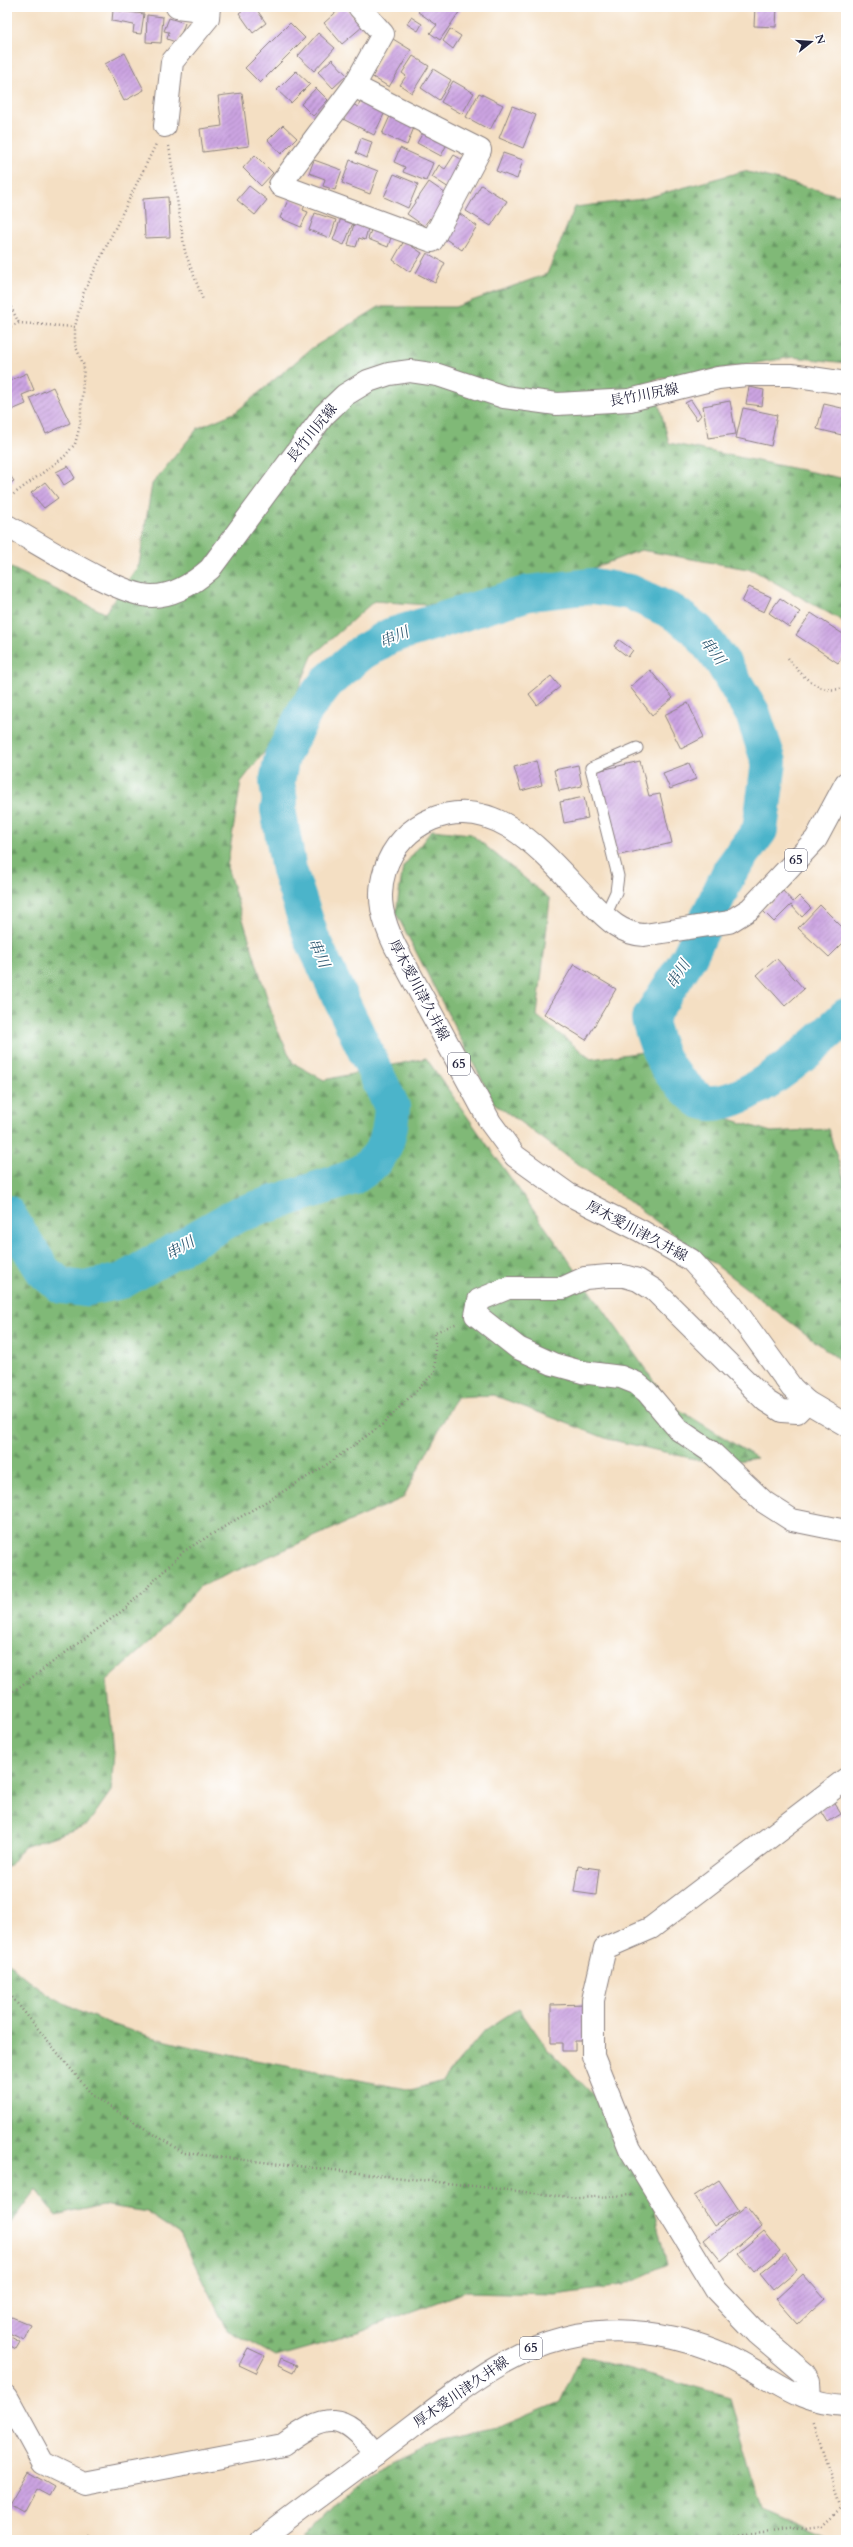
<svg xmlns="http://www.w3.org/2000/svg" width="853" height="2547" font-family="Cardo,'Noto Serif JP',serif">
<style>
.forest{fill:url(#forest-firs);stroke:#516e59}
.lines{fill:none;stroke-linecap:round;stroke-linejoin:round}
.river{stroke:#4cb4ca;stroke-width:36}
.building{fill:url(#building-hatch)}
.lane-casing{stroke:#8b807f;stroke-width:13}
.street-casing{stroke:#8b807f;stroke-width:24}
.secondary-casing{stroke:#8b807f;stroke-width:24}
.primary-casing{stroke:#8b807f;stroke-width:24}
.path{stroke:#8b807f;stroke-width:2.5;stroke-dasharray:1 3;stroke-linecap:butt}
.lane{stroke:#fff;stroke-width:11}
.street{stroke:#fff;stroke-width:22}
.secondary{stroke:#fff;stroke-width:22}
.primary{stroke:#fff;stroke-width:22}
.labels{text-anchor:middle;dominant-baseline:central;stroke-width:3.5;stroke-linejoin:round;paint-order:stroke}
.shield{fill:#fff;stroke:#646476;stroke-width:1}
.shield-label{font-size:13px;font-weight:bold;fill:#22223b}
.street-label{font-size:14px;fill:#22223b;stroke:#fff}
.water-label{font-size:15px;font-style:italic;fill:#335c74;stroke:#fff}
</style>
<defs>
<pattern id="forest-firs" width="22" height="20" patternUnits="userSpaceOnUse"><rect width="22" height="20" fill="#80b977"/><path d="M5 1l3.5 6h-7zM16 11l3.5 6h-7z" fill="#689663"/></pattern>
<pattern id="building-hatch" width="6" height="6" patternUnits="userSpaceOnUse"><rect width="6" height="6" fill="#cca4e2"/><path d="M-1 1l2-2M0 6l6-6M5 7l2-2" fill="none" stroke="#a585b8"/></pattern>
</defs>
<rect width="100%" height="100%" fill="#fff"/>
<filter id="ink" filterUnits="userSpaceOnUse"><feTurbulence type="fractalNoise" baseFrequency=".025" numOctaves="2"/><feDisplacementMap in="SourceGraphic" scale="8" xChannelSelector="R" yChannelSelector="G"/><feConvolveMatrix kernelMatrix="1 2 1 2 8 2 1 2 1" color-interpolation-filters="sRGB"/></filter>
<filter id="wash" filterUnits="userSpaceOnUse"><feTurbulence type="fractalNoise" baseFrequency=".012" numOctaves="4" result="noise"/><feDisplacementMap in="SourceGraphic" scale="16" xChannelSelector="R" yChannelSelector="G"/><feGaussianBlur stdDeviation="0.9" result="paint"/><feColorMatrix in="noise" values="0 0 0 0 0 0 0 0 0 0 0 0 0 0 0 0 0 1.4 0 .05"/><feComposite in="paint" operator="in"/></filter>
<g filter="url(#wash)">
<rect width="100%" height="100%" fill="#f4dfc3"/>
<!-- forest -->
<g class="forest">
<path d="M 744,171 L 837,195 L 846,194 L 846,363 L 793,357 L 653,380 L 669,443 L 846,479 L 846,623 L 753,570 L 641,550 L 562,580 L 427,605 L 374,601 L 312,656 L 283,728 L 241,782 L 227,867 L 276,1027 L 293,1063 L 324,1080 L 426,1058 L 670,1404 L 757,1458 L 716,1464 L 608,1439 L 493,1395 L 456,1397 L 403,1498 L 199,1587 L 153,1639 L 107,1680 L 114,1753 L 111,1791 L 87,1825 L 24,1847 L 7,1868 L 7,566 L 105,613 L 139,565 L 152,484 L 198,428 L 236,412 L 312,348 L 379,307 L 455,307 L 547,274 L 575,207 L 642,199 Z"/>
<path d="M 432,830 L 471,834 L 550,899 L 537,1016 L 591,1059 L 659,1050 L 720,1116 L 771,1132 L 828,1129 L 846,1185 L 846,1365 L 712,1262 L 494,1103 L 396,913 L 403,867 Z"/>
<path d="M 7,1961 C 69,2026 186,2047 271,2063 C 317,2072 364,2081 411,2090 L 442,2081 L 485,2030 L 519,2008 L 546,2047 L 616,2118 L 646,2178 L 667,2265 L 623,2285 L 554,2294 L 464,2292 L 339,2339 L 276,2357 L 227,2330 L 180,2234 L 147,2212 L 102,2205 L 56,2216 L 36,2190 L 7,2229 Z"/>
<path d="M 581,2356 L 731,2398 L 762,2507 L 836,2540 L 302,2540 L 364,2477 L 442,2439 L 497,2428 L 560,2402 Z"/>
</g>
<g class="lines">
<!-- river -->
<path class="river" d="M 7,1213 L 44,1272 L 62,1286 L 84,1289 L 122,1281 L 237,1215 L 351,1178 C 383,1161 390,1142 392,1107 L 312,939 L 289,870 L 278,809 L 280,802 L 277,782 L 282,757 L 306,709 L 327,682 L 361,653 L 390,636 L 529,593 L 593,586 L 630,592 L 673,612 L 698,631 L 723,663 L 753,714 L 769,762 L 760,830 L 730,871 L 689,957 L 649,1019 C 658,1050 663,1068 688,1090 C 691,1093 697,1099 701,1101 C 740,1116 819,1042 846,1016"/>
</g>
<g id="blocks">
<!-- building -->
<g class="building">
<path d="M 247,7 L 255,7 L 266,23 L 253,33 L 239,13 Z"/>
<path d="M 342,7 L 345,7 L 362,27 L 342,44 L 324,23 Z"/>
<path d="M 422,7 L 460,7 L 462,8 L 440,40 L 430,33 L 437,25 L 418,12 Z"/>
<path d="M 755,7 L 777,7 L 776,27 L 754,26 Z"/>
<path d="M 113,10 L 144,14 L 141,34 L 133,33 L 134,25 L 112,21 Z"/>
<path d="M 147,15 L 163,17 L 161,43 L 146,42 Z"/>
<path d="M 411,17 L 422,24 L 418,31 L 407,24 Z"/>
<path d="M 169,18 L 185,23 L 178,43 L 167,39 L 169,32 L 164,31 Z"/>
<path d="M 290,23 L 305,38 L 260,83 L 245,68 Z"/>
<path d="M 450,29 L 461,36 L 453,49 L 443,41 Z"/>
<path d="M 318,33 L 335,48 L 314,71 L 298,56 Z"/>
<path d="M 393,39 L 411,50 L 389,87 L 371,76 Z"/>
<path d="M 125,53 L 144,90 L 124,101 L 105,64 Z"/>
<path d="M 413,56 L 429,66 L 412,93 L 400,85 L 406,76 L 402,73 Z"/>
<path d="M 332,59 L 347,75 L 333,88 L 318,72 Z"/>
<path d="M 433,69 L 451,80 L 439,100 L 421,88 Z"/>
<path d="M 296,71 L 310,84 L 291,103 L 277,90 Z"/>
<path d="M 453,81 L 474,93 L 462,114 L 441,102 Z"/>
<path d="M 316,88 L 328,100 L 313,116 L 301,104 Z"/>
<path d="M 242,93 L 249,146 L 203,152 L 200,129 L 222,126 L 218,96 Z"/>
<path d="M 479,93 L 503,105 L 490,130 L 466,117 Z"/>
<path d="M 362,98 L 386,110 L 374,135 L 343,119 L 351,103 L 358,107 Z"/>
<path d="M 512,106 L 536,115 L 523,148 L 499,138 Z"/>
<path d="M 391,114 L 415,125 L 407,145 L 382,134 Z"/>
<path d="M 283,125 L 297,138 L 281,154 L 268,140 Z"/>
<path d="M 425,129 L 448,142 L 441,156 L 417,143 Z"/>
<path d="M 361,138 L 372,142 L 367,158 L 356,153 Z"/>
<path d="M 400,148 L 433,163 L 426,181 L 403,172 L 405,167 L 394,162 Z"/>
<path d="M 503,153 L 523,160 L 517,179 L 496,171 Z"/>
<path d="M 255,155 L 273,173 L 261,186 L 243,168 Z"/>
<path d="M 454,155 L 466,162 L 449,188 L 432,177 L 439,165 L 445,169 Z"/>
<path d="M 314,160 L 342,170 L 335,190 L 323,186 L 325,179 L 309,173 Z"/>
<path d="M 350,160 L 378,171 L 370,194 L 342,183 Z"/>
<path d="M 394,174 L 418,184 L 408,208 L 384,197 Z"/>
<path d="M 429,182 L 449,196 L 433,220 L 430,218 L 424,226 L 407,214 Z"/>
<path d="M 481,185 L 507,201 L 491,226 L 466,211 Z"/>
<path d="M 249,186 L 267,200 L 255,215 L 237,200 Z"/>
<path d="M 168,197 L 170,237 L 145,238 L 143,199 Z"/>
<path d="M 289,198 L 305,205 L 303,210 L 308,212 L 301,227 L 280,218 Z"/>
<path d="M 315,213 L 336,220 L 330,238 L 309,230 Z"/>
<path d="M 460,214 L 477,226 L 462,250 L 444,238 Z"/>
<path d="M 341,218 L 353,223 L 344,245 L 333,240 Z"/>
<path d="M 354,224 L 368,228 L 365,240 L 359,238 L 356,247 L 348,245 Z"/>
<path d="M 372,227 L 392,234 L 388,247 L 368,239 Z"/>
<path d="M 404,241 L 422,253 L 410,272 L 393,260 Z"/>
<path d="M 427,253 L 445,263 L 435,283 L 416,273 Z"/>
<path d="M 27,373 L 34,390 L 22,395 L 26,404 L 7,412 L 7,382 Z"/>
<path d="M 53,387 L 70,423 L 46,434 L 30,398 Z"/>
<path d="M 749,387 L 764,390 L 762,406 L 746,404 Z"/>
<path d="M 691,400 L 701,415 L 697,420 L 685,403 Z"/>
<path d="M 730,401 L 736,434 L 708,438 L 703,406 Z"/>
<path d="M 824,404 L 846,409 L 846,436 L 817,429 Z"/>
<path d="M 743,408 L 777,415 L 771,446 L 736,438 Z"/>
<path d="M 68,466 L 75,478 L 64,485 L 56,472 Z"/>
<path d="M 7,471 L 14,481 L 7,485 Z"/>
<path d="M 45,482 L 58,498 L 44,508 L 31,493 Z"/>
<path d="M 749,587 L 771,597 L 764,612 L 742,602 Z"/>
<path d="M 780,598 L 800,612 L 789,627 L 769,613 Z"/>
<path d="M 811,613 L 846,636 L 846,652 L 838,663 L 796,635 Z"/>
<path d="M 619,640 L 633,650 L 628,657 L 614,646 Z"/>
<path d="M 650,670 L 673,698 L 652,715 L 630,687 Z"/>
<path d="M 551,676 L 560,687 L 537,705 L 529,694 Z"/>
<path d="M 688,703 L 704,737 L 681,749 L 664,715 Z"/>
<path d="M 536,761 L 542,785 L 521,791 L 514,767 Z"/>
<path d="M 640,761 L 649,796 L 660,794 L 672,843 L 616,856 L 597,771 Z"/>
<path d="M 689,763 L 696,779 L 670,789 L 663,773 Z"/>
<path d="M 578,765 L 582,786 L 559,791 L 554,770 Z"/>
<path d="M 584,797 L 588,818 L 564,823 L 560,802 Z"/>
<path d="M 783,891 L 793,902 L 799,896 L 811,908 L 802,917 L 791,905 L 774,922 L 763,911 Z"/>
<path d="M 820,905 L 846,931 L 846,940 L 829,957 L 798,928 Z"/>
<path d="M 776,958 L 804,989 L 785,1006 L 757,975 Z"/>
<path d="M 574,964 L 616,989 L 586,1040 L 544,1014 Z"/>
<path d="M 833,1801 L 841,1814 L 828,1822 L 820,1809 Z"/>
<path d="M 578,1866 L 599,1869 L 596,1895 L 574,1892 Z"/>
<path d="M 585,2004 L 585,2041 L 575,2041 L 575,2051 L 562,2051 L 562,2043 L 551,2043 L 551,2005 Z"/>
<path d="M 719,2180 L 739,2210 L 714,2226 L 694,2196 Z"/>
<path d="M 746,2206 L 762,2226 L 721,2261 L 704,2240 Z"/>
<path d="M 764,2231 L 780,2251 L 754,2272 L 738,2253 Z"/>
<path d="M 785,2254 L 797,2270 L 773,2290 L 760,2274 Z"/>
<path d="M 803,2274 L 825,2299 L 798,2324 L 776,2299 Z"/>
<path d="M 7,2315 L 31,2325 L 24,2340 L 7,2332 Z"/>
<path d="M 7,2335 L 20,2342 L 16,2349 L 7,2344 Z"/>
<path d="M 248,2348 L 265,2356 L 256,2373 L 239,2365 Z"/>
<path d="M 281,2358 L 297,2365 L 293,2373 L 278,2366 Z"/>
<path d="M 28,2472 L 54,2487 L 49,2496 L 36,2489 L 23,2513 L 9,2505 Z"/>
<path d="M 89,2536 L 96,2540 L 86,2540 Z"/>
</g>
</g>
</g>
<g filter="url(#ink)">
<use href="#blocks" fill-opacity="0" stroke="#8b807f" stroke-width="1"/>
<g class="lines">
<defs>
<path id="lane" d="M 605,916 L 616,892 L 618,876 L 591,768 L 637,748"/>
<g id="street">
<path d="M 177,7 L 193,9 L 209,7"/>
<path d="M 354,86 L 480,150 L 432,241 L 280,185 L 354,86 L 383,34 L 359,7"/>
<path d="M 165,126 L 172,62 L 208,18 L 209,7"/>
<path d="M 807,1402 L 797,1412 L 782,1411 L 766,1401 L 654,1290 L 638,1280 L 624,1276 L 608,1276 L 585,1278 L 563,1288 L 508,1288 L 479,1300 L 476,1315 L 518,1348 L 553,1364 L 582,1372 L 621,1377 L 636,1383 L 647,1392 L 679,1430 L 710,1451 L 764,1502 L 792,1520 L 846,1531"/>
<path d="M 7,2397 L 43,2463 L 84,2483 L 283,2445 C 327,2413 342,2410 376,2454"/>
<path d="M 810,2400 L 809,2381 L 804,2373 L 757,2333 L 716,2290 L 630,2149 L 593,2056 L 593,2000 L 605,1948 L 651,1928 L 846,1779"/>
</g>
<path id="secondary" d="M 7,526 C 40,544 119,596 152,596 C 174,596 194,583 210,569 L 324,415 L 345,395 L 368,381 L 389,374 L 410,371 L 438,375 L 504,397 L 557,404 L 630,400 L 718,378 L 747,375 L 791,375 L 846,383"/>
<g id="primary">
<path d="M 846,783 L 816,839 L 750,909 L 729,922 L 644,935 C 620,934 605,917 589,901 C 548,859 499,792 432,819 C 410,828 392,847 385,870 C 376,898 383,921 395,946 L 490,1122 L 515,1156 L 568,1194 L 641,1231 L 691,1260 L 731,1304 L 792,1388 L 807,1402 L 846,1425"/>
<path d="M 261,2540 C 303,2507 347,2476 389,2444 C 482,2374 549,2310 674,2338 C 700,2344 725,2353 748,2367 C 784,2387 803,2404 846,2406"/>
</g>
</defs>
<!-- lane casing -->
<use href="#lane" class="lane-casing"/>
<!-- street casing -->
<use href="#street" class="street-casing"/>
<!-- secondary casing -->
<use href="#secondary" class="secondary-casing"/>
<!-- primary casing -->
<use href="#primary" class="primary-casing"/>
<!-- path -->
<g class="path">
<path d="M 169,146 L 185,252 L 203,300"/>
<path d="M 7,300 L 19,323"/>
<path d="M 7,328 L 19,323 L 75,327 L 83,294 L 156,144"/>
<path d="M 7,499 L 64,457 L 75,444 L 80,425 L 84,366 L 75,345 L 75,327"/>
<path d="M 788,658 C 802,676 820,697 846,687"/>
<path d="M 7,1696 L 126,1608 L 184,1551 L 322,1468 L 383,1424 L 435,1372 L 435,1332 L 458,1323"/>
<path d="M 7,1991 L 93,2096 L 184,2153 L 578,2198 L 633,2195"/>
<path d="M 707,2540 L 710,2538 L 822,2525 L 841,2508 L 813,2423"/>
</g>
<!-- lane -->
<use href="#lane" class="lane"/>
<!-- street -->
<use href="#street" class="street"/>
<!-- secondary -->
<use href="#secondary" class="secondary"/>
<!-- primary -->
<use href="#primary" class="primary"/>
</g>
</g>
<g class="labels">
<!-- shield labels -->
<g class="shield">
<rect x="785" y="849" width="22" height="22" rx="3"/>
<rect x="448" y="1053" width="22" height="22" rx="3"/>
<rect x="520" y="2337" width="22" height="22" rx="3"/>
</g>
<g class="shield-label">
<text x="796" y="860">65</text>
<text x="459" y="1064">65</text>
<text x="531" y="2348">65</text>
</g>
<!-- street labels -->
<g class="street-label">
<text transform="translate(644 395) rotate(-11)">長竹川尻線</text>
<text transform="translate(312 433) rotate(-51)">長竹川尻線</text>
<text transform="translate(419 990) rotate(62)">厚木愛川津久井線</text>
<text transform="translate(637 1231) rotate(28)">厚木愛川津久井線</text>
<text transform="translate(461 2392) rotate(-35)">厚木愛川津久井線</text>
</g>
<!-- water labels -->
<g class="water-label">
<text transform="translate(394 637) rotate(-23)">串川</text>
<text transform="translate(713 651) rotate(53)">串川</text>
<text transform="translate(319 953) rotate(66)">串川</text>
<text transform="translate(678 974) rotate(-58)">串川</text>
<text transform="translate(180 1248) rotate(-30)">串川</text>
</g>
</g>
<!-- margin -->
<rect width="853" height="2547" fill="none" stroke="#fff" stroke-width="24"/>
<!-- north arrow -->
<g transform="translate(811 42) rotate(73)" stroke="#ffffff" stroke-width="3" paint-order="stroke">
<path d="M0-3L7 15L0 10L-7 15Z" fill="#22223b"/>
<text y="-6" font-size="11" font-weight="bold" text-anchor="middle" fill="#22223b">N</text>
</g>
</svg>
